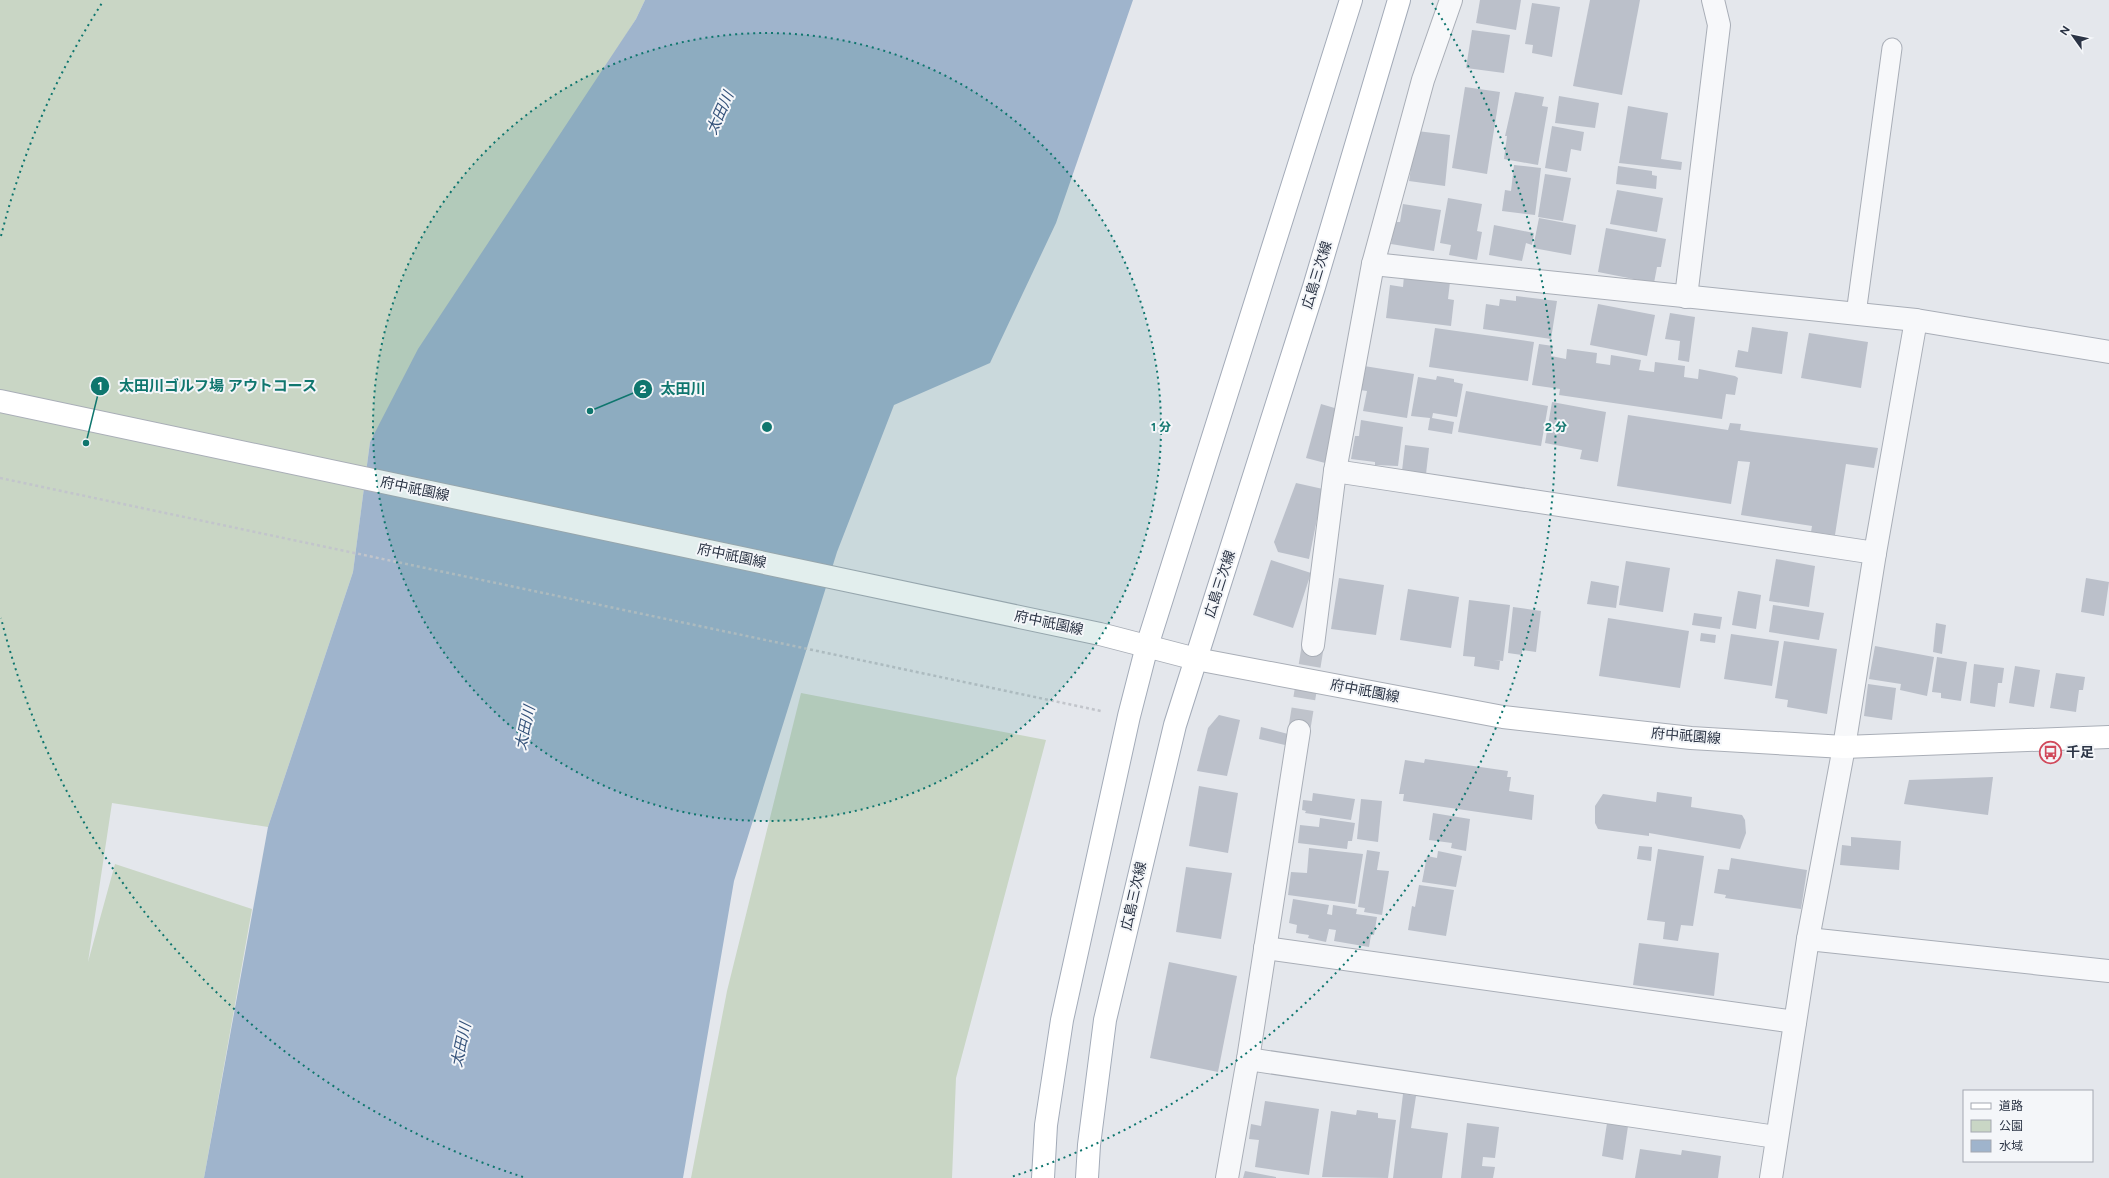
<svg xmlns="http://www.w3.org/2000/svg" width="2109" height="1178" font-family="Figtree,'Noto Sans JP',sans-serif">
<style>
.green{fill:#c9d6c5}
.water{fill:#9fb4cc}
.building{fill:#bbc0ca}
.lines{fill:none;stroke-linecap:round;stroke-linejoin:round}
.street-tunnel{stroke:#bfc3cb;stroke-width:22;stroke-dasharray:22 11;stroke-linecap:butt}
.lane-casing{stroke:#a9aeb7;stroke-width:21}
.street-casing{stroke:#a9aeb7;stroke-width:24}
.secondary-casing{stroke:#a9aeb7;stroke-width:24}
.primary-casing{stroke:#a3abb8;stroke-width:24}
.path{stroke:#c2c5cb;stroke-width:2.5;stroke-dasharray:3 3;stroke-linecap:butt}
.lane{stroke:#f7f8fa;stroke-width:19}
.street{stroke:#f7f8fa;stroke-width:22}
.secondary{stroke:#fff;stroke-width:22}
.primary{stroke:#fff;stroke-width:22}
.ring{fill:none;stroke:#0f766e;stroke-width:2;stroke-dasharray:2 4}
.labels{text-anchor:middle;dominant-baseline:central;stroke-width:4;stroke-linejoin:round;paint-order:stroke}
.street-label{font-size:14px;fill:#2b3445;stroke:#f4f6f9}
.poi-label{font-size:14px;font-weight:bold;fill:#2b3445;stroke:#f4f6f9;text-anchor:start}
.water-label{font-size:15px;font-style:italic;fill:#34527a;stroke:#f4f6f9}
.centre{fill:#0f766e;stroke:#f4f6f9;stroke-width:2}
.ring-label{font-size:12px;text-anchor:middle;font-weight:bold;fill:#0f766e;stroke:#f4f6f9;stroke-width:4;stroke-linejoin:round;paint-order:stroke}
.leader{fill:none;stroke:#0f766e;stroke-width:1.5}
.callout-dot{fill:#0f766e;stroke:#f4f6f9;stroke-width:1.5}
.mark-label{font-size:12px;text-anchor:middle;font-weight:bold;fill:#fff}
.callout-label{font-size:15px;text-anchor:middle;font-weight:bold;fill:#0f766e;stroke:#f4f6f9;stroke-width:4;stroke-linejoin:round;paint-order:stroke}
</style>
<rect width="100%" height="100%" fill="#e4e7ec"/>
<!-- green -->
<g class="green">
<path d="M 0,0 L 645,0 L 636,19 L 370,442 L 353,572 L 268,827 L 112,803 L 88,962 L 115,864 L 252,909 L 204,1178 L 0,1178 Z"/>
<path d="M 801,693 L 1046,740 L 956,1078 L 952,1178 L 691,1178 L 727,991 Z"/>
</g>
<!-- water -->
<path class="water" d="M 645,0 L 1133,0 L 1056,223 L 990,363 L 894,405 L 837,552 L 734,881 L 683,1178 L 204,1178 L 268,827 L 353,572 L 370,442 L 418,349 L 636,19 Z"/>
<!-- building -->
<g class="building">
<path d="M 1480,0 L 1521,0 L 1516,30 L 1476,23 Z"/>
<path d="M 1590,0 L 1640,0 L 1622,95 L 1573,86 Z"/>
<path d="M 1532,3 L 1560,7 L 1552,57 L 1532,53 L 1533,45 L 1525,44 Z"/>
<path d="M 1472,30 L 1510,35 L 1504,73 L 1466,68 Z"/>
<path d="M 1465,87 L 1500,92 L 1487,174 L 1452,168 Z"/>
<path d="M 1515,92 L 1544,97 L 1542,106 L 1548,107 L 1538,165 L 1504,159 L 1507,136 L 1505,136 Z"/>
<path d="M 1559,96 L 1599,103 L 1595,128 L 1555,123 Z"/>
<path d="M 1628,106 L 1668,113 L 1661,159 L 1682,162 L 1681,170 L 1619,163 Z"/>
<path d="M 1552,126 L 1584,132 L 1581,151 L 1571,149 L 1567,172 L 1545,168 Z"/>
<path d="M 1417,131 L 1450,135 L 1445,186 L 1409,181 Z"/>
<path d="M 1514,165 L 1541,168 L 1535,215 L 1502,211 L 1505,190 L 1511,191 Z"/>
<path d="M 1618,166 L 1652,171 L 1652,175 L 1657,176 L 1656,189 L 1616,184 Z"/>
<path d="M 1545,174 L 1571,178 L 1563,221 L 1538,217 Z"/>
<path d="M 1617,190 L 1663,198 L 1657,232 L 1610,224 Z"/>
<path d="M 1448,198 L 1482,204 L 1477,231 L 1482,232 L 1477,260 L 1449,255 L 1451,245 L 1440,243 Z"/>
<path d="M 1403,204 L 1441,210 L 1434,251 L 1391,244 L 1395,222 L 1400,222 Z"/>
<path d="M 1539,218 L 1576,225 L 1571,255 L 1533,248 Z"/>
<path d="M 1494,225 L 1534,233 L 1532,245 L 1526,243 L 1522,261 L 1489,255 Z"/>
<path d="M 1606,228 L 1666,239 L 1661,267 L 1657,267 L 1654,283 L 1598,272 Z"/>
<path d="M 1404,276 L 1450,282 L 1448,299 L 1454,300 L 1451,326 L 1386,318 L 1390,285 L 1403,287 Z"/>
<path d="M 1516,296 L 1557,301 L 1551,339 L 1483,329 L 1486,304 L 1499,306 L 1500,299 L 1516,301 Z"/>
<path d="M 1598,304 L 1655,315 L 1647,356 L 1590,345 Z"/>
<path d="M 1670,313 L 1695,317 L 1689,362 L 1678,360 L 1680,341 L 1665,339 Z"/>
<path d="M 1752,327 L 1788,332 L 1782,374 L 1735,367 L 1738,350 L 1748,352 Z"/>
<path d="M 1435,328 L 1534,342 L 1528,381 L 1429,367 Z"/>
<path d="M 1809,333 L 1868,342 L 1861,388 L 1801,378 Z"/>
<path d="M 1539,344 L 1553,346 L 1551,356 L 1566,359 L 1567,349 L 1597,353 L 1596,363 L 1610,365 L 1611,355 L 1641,360 L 1639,370 L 1654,372 L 1655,362 L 1685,366 L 1684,377 L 1698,379 L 1699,369 L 1735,376 L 1738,378 L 1735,395 L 1726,394 L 1722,419 L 1559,395 L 1560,389 L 1532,385 Z"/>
<path d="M 1364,366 L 1414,374 L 1407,418 L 1363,411 L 1367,391 L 1360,390 Z"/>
<path d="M 1437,376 L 1454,379 L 1454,382 L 1463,384 L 1457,417 L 1433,413 L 1432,418 L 1454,422 L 1452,434 L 1428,430 L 1430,418 L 1411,416 L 1418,377 L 1436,380 Z"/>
<path d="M 1466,391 L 1548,406 L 1541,446 L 1458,432 Z"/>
<path d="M 1552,402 L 1606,412 L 1598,462 L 1580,459 L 1582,450 L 1545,443 Z"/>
<path d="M 1321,404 L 1338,409 L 1329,464 L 1306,458 Z"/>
<path d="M 1628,415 L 1728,430 L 1730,423 L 1741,424 L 1740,430 L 1754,432 L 1878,448 L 1874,468 L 1846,464 L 1835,535 L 1811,532 L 1812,526 L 1741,515 L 1750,462 L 1738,461 L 1731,504 L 1617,486 Z"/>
<path d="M 1361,420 L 1403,427 L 1398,466 L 1375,465 L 1375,462 L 1351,459 L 1355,436 L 1359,436 Z"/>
<path d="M 1405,445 L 1429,448 L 1426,474 L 1402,471 Z"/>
<path d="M 1296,483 L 1323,489 L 1309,559 L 1278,552 L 1274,542 Z"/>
<path d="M 1776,559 L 1815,566 L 1809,607 L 1769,601 Z"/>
<path d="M 1271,560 L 1311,573 L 1293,628 L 1253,615 Z"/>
<path d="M 1626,561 L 1670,568 L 1663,612 L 1619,605 Z"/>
<path d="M 1339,578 L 1384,585 L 1376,635 L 1331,629 Z"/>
<path d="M 2086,578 L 2109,582 L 2104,616 L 2081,612 Z"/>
<path d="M 1591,581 L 1619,586 L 1616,608 L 1587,604 Z"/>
<path d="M 1408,589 L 1459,597 L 1451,648 L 1400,640 Z"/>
<path d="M 1738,591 L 1761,595 L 1756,629 L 1732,625 Z"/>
<path d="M 1469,600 L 1510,605 L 1503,661 L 1494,660 L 1500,661 L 1499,670 L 1474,666 L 1475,657 L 1463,656 Z"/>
<path d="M 1773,605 L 1824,613 L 1819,640 L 1769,632 Z"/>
<path d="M 1513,607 L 1541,611 L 1536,652 L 1522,650 L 1522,655 L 1508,653 Z"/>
<path d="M 1694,613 L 1722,617 L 1720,629 L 1692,625 Z"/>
<path d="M 1608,618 L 1689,631 L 1680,688 L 1599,676 Z"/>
<path d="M 1936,623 L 1946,625 L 1942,654 L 1933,652 Z"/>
<path d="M 1701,633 L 1716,635 L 1715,643 L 1700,641 Z"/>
<path d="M 1731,634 L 1779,641 L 1772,686 L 1724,679 Z"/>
<path d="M 1784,641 L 1837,649 L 1827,714 L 1787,707 L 1788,700 L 1775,698 Z"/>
<path d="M 1875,646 L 1934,657 L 1927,696 L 1900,690 L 1901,684 L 1869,679 Z"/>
<path d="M 1937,657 L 1967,662 L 1961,701 L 1941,698 L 1941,693 L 1932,692 Z"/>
<path d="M 1974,664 L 2004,668 L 2002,683 L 1998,683 L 1995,707 L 1970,703 Z"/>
<path d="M 2015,666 L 2040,670 L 2034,707 L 2009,703 Z"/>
<path d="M 2056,673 L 2085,677 L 2083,690 L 2079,690 L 2076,712 L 2050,708 Z"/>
<path d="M 1868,684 L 1896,688 L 1892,720 L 1864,716 Z"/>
<path d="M 1219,715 L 1240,720 L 1227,776 L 1197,771 L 1208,728 Z"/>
<path d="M 1261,727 L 1288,734 L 1285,745 L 1259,739 Z"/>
<path d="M 1425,759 L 1508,771 L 1507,777 L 1511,777 L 1509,791 L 1534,795 L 1532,820 L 1403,801 L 1404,794 L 1399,794 L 1405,760 L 1424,763 Z"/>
<path d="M 1993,777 L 1988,815 L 1904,804 L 1909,780 Z"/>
<path d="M 1199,786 L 1238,793 L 1228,853 L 1189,846 Z"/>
<path d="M 1657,792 L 1692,797 L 1691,807 L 1742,815 L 1745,820 L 1746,833 L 1740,849 L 1649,833 L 1649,836 L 1598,829 L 1595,823 L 1595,806 L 1603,794 L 1656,802 Z"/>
<path d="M 1313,793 L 1355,799 L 1351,820 L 1305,813 L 1306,811 L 1302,810 L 1303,800 L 1312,801 Z"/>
<path d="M 1361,799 L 1382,801 L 1378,842 L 1357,839 Z"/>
<path d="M 1433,813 L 1470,819 L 1466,851 L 1451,848 L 1452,843 L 1429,840 Z"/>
<path d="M 1320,818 L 1355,823 L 1352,841 L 1348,841 L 1347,849 L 1298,843 L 1300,825 L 1319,827 Z"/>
<path d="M 1851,837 L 1901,841 L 1899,870 L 1840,865 L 1842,845 L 1851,846 Z"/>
<path d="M 1639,846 L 1652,847 L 1651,861 L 1637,859 Z"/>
<path d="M 1309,848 L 1363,854 L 1355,904 L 1288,895 L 1291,872 L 1307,873 Z"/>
<path d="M 1658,849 L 1704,856 L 1693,926 L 1681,925 L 1678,941 L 1663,939 L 1665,922 L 1647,920 Z"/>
<path d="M 1367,850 L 1380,852 L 1377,870 L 1389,871 L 1382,915 L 1364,912 L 1365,908 L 1358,907 Z"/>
<path d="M 1438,851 L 1462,856 L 1456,887 L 1422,882 L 1427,856 L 1437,858 Z"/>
<path d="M 1731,858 L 1807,870 L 1801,909 L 1725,898 L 1726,895 L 1714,893 L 1718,869 L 1729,870 Z"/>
<path d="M 1186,867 L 1232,873 L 1221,939 L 1176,932 Z"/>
<path d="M 1419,885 L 1454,890 L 1446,936 L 1408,930 L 1412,906 L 1415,907 Z"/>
<path d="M 1293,899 L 1329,905 L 1327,914 L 1332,915 L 1333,905 L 1357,909 L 1356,914 L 1377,917 L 1374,935 L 1371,935 L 1369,947 L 1334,941 L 1336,930 L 1329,929 L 1326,942 L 1308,938 L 1309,935 L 1296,933 L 1297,925 L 1289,923 Z"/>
<path d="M 1639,943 L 1719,953 L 1714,996 L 1633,985 Z"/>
<path d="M 1169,962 L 1237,976 L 1218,1072 L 1150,1058 Z"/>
<path d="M 1403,1094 L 1416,1096 L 1411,1128 L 1448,1133 L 1442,1178 L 1393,1178 Z"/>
<path d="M 1265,1101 L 1319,1109 L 1309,1175 L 1255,1167 L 1259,1140 L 1249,1139 L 1251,1124 L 1261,1126 Z"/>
<path d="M 1357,1110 L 1378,1113 L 1378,1118 L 1396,1120 L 1388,1178 L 1322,1177 L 1331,1111 L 1356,1115 Z"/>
<path d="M 1467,1123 L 1499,1127 L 1495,1158 L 1483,1157 L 1482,1166 L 1495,1167 L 1493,1178 L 1461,1178 Z"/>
<path d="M 1607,1123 L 1628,1126 L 1623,1160 L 1602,1156 Z"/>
<path d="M 1640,1149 L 1681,1155 L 1682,1150 L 1721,1156 L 1718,1178 L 1635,1178 Z"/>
<path d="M 1245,1171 L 1276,1177 L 1276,1178 L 1243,1178 Z"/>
</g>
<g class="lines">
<!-- street-tunnel -->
<path class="street-tunnel" d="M 1299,731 L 1313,645"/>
<defs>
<path id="lane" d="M 1856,314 L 1892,48"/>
<g id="street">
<path d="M 1373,264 L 1916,320 L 2109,352"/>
<path d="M 1686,297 L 1719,25 L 1713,0"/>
<path d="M 1335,471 L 1875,553"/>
<path d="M 1313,645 L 1335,471 L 1373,264 L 1423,80 L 1451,0"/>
<path d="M 1808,939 L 2109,971"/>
<path d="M 1265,948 L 1795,1022"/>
<path d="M 1248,1059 L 1776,1137"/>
<path d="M 1227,1178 L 1248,1059 L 1299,731"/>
<path d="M 1771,1178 L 1808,939 L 1844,747 L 1875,553 L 1916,320"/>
</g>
<path id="secondary" d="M 0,401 L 1100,634 L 1196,659 L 1503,717 L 1691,738 L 1844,747 L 2109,737"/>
<g id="primary">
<path d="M 1043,1178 L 1046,1125 L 1062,1020 L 1129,716 L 1147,646 L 1351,0"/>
<path d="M 1087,1178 L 1089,1145 L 1105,1020 L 1175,725 L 1314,287 L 1399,0"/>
</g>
</defs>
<!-- lane casing -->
<use href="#lane" class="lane-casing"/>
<!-- street casing -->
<use href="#street" class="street-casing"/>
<!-- secondary casing -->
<use href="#secondary" class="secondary-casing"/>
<!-- primary casing -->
<use href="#primary" class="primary-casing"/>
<!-- path -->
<path class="path" d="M 0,478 L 1101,711"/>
<!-- lane -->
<use href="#lane" class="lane"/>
<!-- street -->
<use href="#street" class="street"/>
<!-- secondary -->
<use href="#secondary" class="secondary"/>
<!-- primary -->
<use href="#primary" class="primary"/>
</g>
<!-- distance rings -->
<circle cx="767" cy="427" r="394" fill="#0f766e" fill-opacity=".12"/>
<g class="ring">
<circle cx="767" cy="427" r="394"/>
<path d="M523 1177A789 789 0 0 1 1 618M1 236A789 789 0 0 1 102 3M1432 3A789 789 0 0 1 1011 1177"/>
</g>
<!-- icons -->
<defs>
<symbol id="bus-ring" viewBox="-11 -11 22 22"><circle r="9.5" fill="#f4f6f9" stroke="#d1495b" stroke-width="1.5"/><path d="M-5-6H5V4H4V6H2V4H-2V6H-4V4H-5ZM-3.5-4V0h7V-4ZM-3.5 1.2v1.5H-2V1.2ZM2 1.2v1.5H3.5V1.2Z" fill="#d1495b"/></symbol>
</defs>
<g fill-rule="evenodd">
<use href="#bus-ring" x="2038" y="740" width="25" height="25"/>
</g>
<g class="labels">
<!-- street labels -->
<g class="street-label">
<text transform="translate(1317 275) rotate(-73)">広島三次線</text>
<text transform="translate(415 489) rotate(12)">府中祇園線</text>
<text transform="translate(732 556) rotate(12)">府中祇園線</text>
<text transform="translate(1220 584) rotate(-72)">広島三次線</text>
<text transform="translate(1049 623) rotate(12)">府中祇園線</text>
<text transform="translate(1365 691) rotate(11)">府中祇園線</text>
<text transform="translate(1686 736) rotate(5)">府中祇園線</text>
<text transform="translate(1134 896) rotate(-77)">広島三次線</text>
</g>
<!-- poi labels -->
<g class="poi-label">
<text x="2066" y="752">千足</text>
</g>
<!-- water labels -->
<g class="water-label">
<text transform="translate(720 113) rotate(-66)">太田川</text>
<text transform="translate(525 728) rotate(-78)">太田川</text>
<text transform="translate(461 1045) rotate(-78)">太田川</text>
</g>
</g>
<circle cx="767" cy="427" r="6" class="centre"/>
<g class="ring-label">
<text x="1161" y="431">1 分</text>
<text x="1556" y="431">2 分</text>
</g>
<!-- callouts -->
<path class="leader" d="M86 443L100 386M590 411L643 389"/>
<g class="callout-dot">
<circle cx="86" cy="443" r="4"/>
<circle cx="590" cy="411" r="4"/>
<circle cx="100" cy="386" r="10"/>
<circle cx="643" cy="389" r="10"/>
</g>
<g class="mark-label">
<text x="100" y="390">1</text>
<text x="643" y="393">2</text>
</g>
<g class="callout-label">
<text x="218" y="391">太田川ゴルフ場 アウトコース</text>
<text x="683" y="394">太田川</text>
</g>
<!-- legend -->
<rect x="1963" y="1090" width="130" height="72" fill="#f4f6f9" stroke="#a4a8b1"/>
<rect x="1971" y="1103" width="20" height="6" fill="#ffffff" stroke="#a4a8b1"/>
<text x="1999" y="1110" font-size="12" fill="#2b3445">道路</text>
<rect x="1971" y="1120" width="20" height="12" fill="#c9d6c5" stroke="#a4a8b1"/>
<text x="1999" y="1130" font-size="12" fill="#2b3445">公園</text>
<rect x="1971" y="1140" width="20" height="12" fill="#9fb4cc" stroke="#a4a8b1"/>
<text x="1999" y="1150" font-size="12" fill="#2b3445">水域</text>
<!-- north arrow -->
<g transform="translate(2073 36) rotate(303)" stroke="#f4f6f9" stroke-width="3" paint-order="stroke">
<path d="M0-3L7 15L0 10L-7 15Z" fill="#2b3445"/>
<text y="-6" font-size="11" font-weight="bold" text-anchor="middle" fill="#2b3445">N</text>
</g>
</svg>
